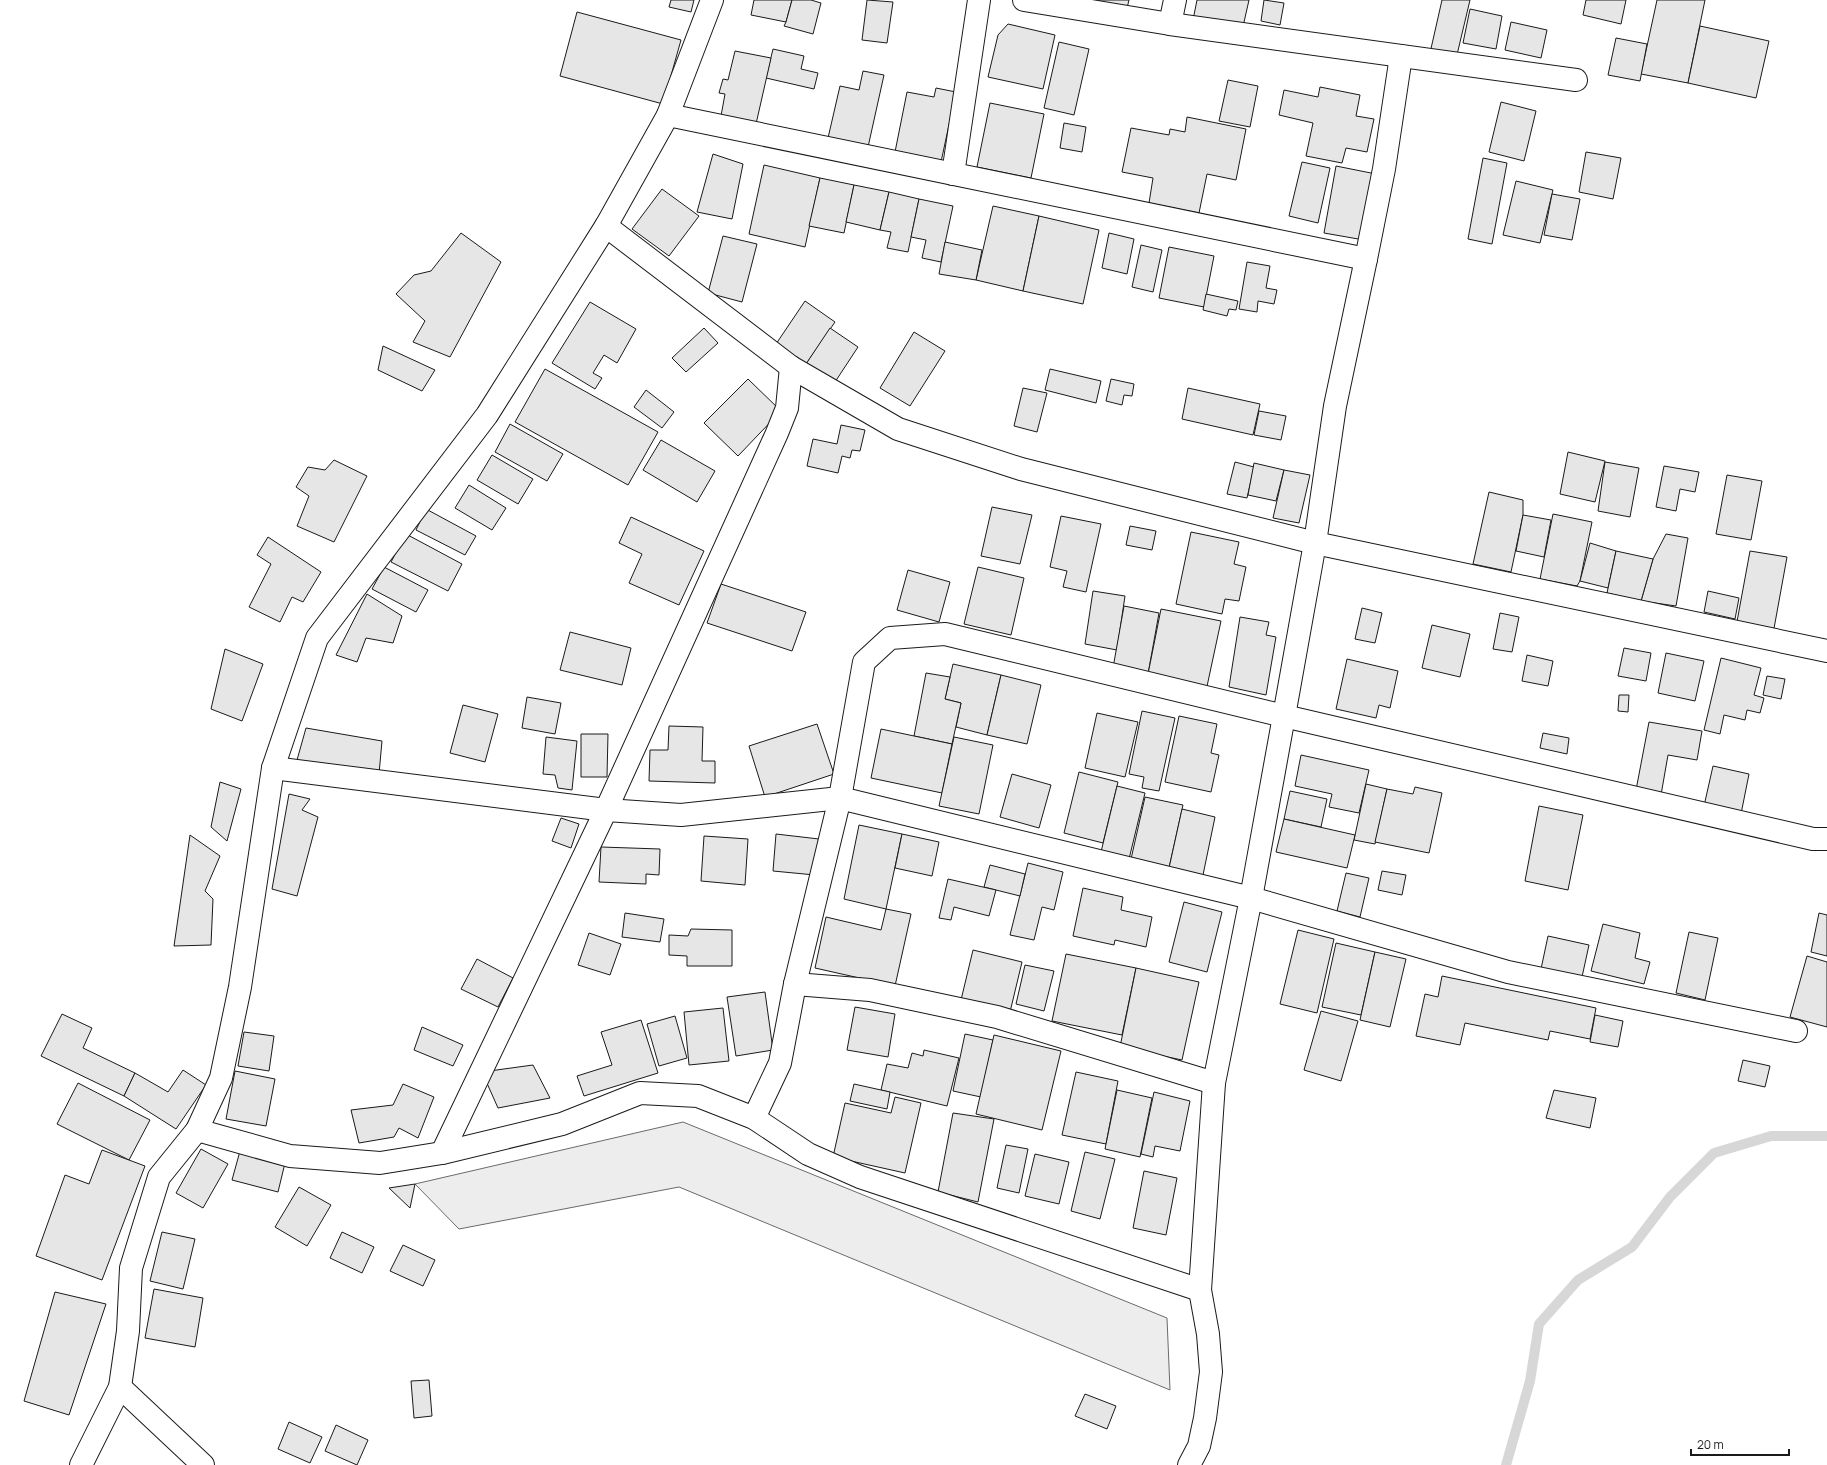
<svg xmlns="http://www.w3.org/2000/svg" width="1827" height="1465" font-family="Manrope,sans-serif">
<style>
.built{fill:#ededed;stroke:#6a6a6a}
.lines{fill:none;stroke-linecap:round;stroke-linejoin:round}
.stream{stroke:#d7d7d7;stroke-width:10}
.building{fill:#e6e6e6;stroke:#1a1a1a}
.minor-casing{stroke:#1a1a1a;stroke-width:24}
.minor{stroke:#fff;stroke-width:22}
</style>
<rect width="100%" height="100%" fill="#fff"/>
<!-- built -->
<path class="built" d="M 683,1122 L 1167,1318 L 1170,1390 L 679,1187 L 459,1229 L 415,1184 Z"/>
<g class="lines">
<!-- stream -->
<path class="stream" d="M 1506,1465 L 1530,1381 L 1539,1324 L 1578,1280 L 1632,1247 L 1670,1197 L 1714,1153 L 1771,1136 L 1827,1136"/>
</g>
<!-- building -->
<g class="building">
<path d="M 671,0 L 694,0 L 691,12 L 669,7 Z"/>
<path d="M 754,0 L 792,0 L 786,22 L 751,15 Z"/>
<path d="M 792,0 L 811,0 L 821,3 L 813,34 L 784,26 L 786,22 Z"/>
<path d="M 867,0 L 893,2 L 887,43 L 862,40 Z"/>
<path d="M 1082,0 L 1129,0 L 1127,8 Z"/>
<path d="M 1197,0 L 1249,0 L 1242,31 L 1193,20 Z"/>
<path d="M 1264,0 L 1284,3 L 1280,25 L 1261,21 Z"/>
<path d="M 1442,0 L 1470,0 L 1456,59 L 1430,53 Z"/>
<path d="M 1586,0 L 1626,0 L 1621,24 L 1583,15 Z"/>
<path d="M 1657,0 L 1705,0 L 1688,83 L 1641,74 Z"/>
<path d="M 1470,9 L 1502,16 L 1496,49 L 1463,43 Z"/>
<path d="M 577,12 L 681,40 L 663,104 L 560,76 Z"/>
<path d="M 1511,22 L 1547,30 L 1541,58 L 1505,50 Z"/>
<path d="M 1008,24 L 1055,35 L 1043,89 L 988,77 L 998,35 Z"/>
<path d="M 1700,26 L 1769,41 L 1756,98 L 1688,83 Z"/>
<path d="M 1616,38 L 1647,44 L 1640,81 L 1608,75 Z"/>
<path d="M 1059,42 L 1089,49 L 1074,115 L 1044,108 Z"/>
<path d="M 773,49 L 804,56 L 801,69 L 818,73 L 814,89 L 766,78 Z"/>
<path d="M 735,51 L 771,58 L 756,124 L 721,116 L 725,94 L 719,93 L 723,79 L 728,80 Z"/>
<path d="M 863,71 L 884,75 L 868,147 L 828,138 L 840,86 L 859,90 Z"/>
<path d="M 1228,80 L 1258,86 L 1250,127 L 1219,121 Z"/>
<path d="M 1320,87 L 1360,95 L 1356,116 L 1374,119 L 1367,152 L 1346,148 L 1342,163 L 1306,156 L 1313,123 L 1279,115 L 1284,90 L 1318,97 Z"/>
<path d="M 936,88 L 956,92 L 941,162 L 895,152 L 907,92 L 934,97 Z"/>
<path d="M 1501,102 L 1536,111 L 1524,161 L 1489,152 Z"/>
<path d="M 990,103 L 1044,114 L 1031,178 L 977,167 Z"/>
<path d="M 1187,117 L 1246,129 L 1236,180 L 1207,174 L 1199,213 L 1149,203 L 1153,178 L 1122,172 L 1131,128 L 1169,135 L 1170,129 L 1185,132 Z"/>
<path d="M 1064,123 L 1086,127 L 1082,152 L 1060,148 Z"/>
<path d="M 1586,152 L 1621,158 L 1613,199 L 1579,192 Z"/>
<path d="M 713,154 L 743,164 L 732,219 L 697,212 Z"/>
<path d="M 1483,158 L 1507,163 L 1492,244 L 1468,239 Z"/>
<path d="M 1302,162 L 1330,168 L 1318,223 L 1289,216 Z"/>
<path d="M 764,165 L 820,178 L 805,247 L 749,234 Z"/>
<path d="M 1336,166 L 1376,174 L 1364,240 L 1324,233 Z"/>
<path d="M 820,178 L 854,185 L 844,233 L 809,226 Z"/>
<path d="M 1516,181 L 1553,190 L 1540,243 L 1503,235 Z"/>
<path d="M 854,185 L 889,192 L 880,230 L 846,222 Z"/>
<path d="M 662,189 L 699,216 L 669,256 L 632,229 Z"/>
<path d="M 889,192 L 919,199 L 908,252 L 887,248 L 891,232 L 880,230 Z"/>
<path d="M 1552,194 L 1580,199 L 1572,240 L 1544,235 Z"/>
<path d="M 919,199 L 953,206 L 941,262 L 922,258 L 926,240 L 911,237 Z"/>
<path d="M 993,206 L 1039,216 L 1023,291 L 976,280 Z"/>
<path d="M 1039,216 L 1099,230 L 1083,304 L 1023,291 Z"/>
<path d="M 461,233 L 501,262 L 450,357 L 413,342 L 425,321 L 396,294 L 414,275 L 431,271 Z"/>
<path d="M 1109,233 L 1134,239 L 1127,274 L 1102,268 Z"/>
<path d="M 723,236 L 757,244 L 742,302 L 708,293 Z"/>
<path d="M 945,242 L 982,250 L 976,280 L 939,274 Z"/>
<path d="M 1141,245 L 1162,250 L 1153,292 L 1132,287 Z"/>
<path d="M 1169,247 L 1214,256 L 1204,307 L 1159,298 Z"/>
<path d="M 1247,262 L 1270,266 L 1266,288 L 1277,290 L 1274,304 L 1258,301 L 1257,312 L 1239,309 Z"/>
<path d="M 1206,294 L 1238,301 L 1236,310 L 1229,309 L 1227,316 L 1203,310 Z"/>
<path d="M 805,301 L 835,322 L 806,364 L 776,344 Z"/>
<path d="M 590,302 L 636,329 L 617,363 L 604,355 L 593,373 L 602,378 L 595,389 L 552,363 Z"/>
<path d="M 704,328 L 718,343 L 686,372 L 672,358 Z"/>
<path d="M 830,328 L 858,347 L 835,382 L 806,364 Z"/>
<path d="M 914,332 L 945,351 L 910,406 L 880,388 Z"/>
<path d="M 383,346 L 435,370 L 422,391 L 378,370 Z"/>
<path d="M 545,369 L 658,432 L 628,485 L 515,422 Z"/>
<path d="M 1050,369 L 1101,381 L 1096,403 L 1045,390 Z"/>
<path d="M 748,379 L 781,411 L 738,456 L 704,423 Z"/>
<path d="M 1111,379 L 1134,384 L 1132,396 L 1124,395 L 1122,405 L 1106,401 Z"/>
<path d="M 1023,388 L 1047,393 L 1037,432 L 1014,426 Z"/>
<path d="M 1188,388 L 1260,404 L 1253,435 L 1182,419 Z"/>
<path d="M 646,390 L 674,412 L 662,428 L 634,407 Z"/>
<path d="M 1259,411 L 1286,416 L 1281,440 L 1254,435 Z"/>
<path d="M 510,424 L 563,454 L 547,481 L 495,452 Z"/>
<path d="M 841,425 L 865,430 L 860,451 L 852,450 L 850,458 L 842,456 L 838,473 L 807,466 L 813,439 L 837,444 Z"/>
<path d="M 661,440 L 715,471 L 697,502 L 643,470 Z"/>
<path d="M 1568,452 L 1605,461 L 1595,502 L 1560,494 Z"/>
<path d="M 492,455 L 533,479 L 518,504 L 477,480 Z"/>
<path d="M 334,460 L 367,476 L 334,542 L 297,526 L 309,496 L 296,487 L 308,467 L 325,470 Z"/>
<path d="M 1235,462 L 1254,467 L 1247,498 L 1227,494 Z"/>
<path d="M 1605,462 L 1639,468 L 1630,517 L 1598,511 Z"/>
<path d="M 1254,463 L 1284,470 L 1276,501 L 1248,495 Z"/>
<path d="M 1664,466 L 1699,472 L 1695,492 L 1680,489 L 1676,511 L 1656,507 Z"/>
<path d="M 1284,470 L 1310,475 L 1299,523 L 1273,518 Z"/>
<path d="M 1727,475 L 1762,481 L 1751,540 L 1716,534 Z"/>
<path d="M 469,485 L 506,508 L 492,530 L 455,508 Z"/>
<path d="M 1489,492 L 1523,500 L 1523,515 L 1511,572 L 1473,564 Z"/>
<path d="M 992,507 L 1032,515 L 1020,564 L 981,556 Z"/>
<path d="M 426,509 L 476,536 L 465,555 L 416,530 Z"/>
<path d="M 1553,514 L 1592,522 L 1580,581 L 1577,586 L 1540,579 Z"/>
<path d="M 1523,515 L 1551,520 L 1544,557 L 1516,551 Z"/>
<path d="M 1061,516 L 1101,524 L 1086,592 L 1063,587 L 1067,571 L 1050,567 Z"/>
<path d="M 631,517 L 704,551 L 679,605 L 629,583 L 642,554 L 619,543 Z"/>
<path d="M 1130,526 L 1156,531 L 1152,550 L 1126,545 Z"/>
<path d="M 1191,532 L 1239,542 L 1234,564 L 1246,567 L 1239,601 L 1225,599 L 1222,614 L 1176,604 Z"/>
<path d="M 406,534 L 462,564 L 448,591 L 391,562 Z"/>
<path d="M 1666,534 L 1688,538 L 1676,606 L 1641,601 L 1653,559 Z"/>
<path d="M 268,537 L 321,572 L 303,602 L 292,597 L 280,622 L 249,607 L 271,564 L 257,555 Z"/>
<path d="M 1590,543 L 1616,551 L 1608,588 L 1580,581 Z"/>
<path d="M 1616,551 L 1653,559 L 1641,601 L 1607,593 Z"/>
<path d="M 1750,551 L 1787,557 L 1773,634 L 1736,627 Z"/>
<path d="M 384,567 L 428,590 L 416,612 L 372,589 Z"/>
<path d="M 978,567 L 1024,578 L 1011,635 L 964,624 Z"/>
<path d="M 908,570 L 950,582 L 939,622 L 897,610 Z"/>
<path d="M 721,584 L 806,612 L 792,651 L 707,623 Z"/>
<path d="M 1093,591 L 1125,596 L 1117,650 L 1085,644 Z"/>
<path d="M 1708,591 L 1739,598 L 1735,619 L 1704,612 Z"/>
<path d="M 367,594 L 402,616 L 393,643 L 366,638 L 357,662 L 336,655 Z"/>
<path d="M 1124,606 L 1159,613 L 1148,674 L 1113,668 Z"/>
<path d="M 1362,608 L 1382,613 L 1375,643 L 1355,639 Z"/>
<path d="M 1161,609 L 1221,621 L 1206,691 L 1147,679 Z"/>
<path d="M 1500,613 L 1519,617 L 1512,652 L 1493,649 Z"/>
<path d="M 1240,617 L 1269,622 L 1266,635 L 1276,637 L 1266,695 L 1229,687 Z"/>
<path d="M 1432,625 L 1470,634 L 1460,677 L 1422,668 Z"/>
<path d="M 570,632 L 631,648 L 622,685 L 560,670 Z"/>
<path d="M 1624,648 L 1651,653 L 1646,681 L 1618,676 Z"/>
<path d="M 225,649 L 263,664 L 242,721 L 211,709 Z"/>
<path d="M 1666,653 L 1704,661 L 1695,701 L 1658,693 Z"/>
<path d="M 1527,655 L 1553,661 L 1548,686 L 1522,681 Z"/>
<path d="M 1721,658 L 1761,668 L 1754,695 L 1764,698 L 1760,713 L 1747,710 L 1745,720 L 1724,715 L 1720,734 L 1704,730 Z"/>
<path d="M 1347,659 L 1398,671 L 1390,708 L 1379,705 L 1376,718 L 1336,709 Z"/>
<path d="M 953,664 L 1001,675 L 987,735 L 956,727 L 961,703 L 945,699 Z"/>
<path d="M 926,673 L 950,677 L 945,699 L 961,703 L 952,744 L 914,736 Z"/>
<path d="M 1001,675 L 1041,685 L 1027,744 L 987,735 Z"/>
<path d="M 1767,676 L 1785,679 L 1781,699 L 1763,695 Z"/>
<path d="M 1619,695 L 1629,695 L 1628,712 L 1618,711 Z"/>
<path d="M 527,697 L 561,703 L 555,734 L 522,728 Z"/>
<path d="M 463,705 L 498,714 L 485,762 L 450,753 Z"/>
<path d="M 1142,711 L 1175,718 L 1159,791 L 1142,788 L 1144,777 L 1129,774 Z"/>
<path d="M 1097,713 L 1138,722 L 1125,777 L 1085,768 Z"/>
<path d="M 1179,716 L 1217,724 L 1211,753 L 1219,755 L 1211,792 L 1165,782 Z"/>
<path d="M 1649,722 L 1702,731 L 1697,760 L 1668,755 L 1661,795 L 1636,790 Z"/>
<path d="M 817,724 L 834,774 L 765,797 L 749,746 Z"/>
<path d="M 669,726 L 703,727 L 702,761 L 715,761 L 715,783 L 649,781 L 650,750 L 668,750 Z"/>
<path d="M 306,728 L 382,741 L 379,774 L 297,760 Z"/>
<path d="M 881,729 L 952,744 L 942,793 L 871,778 Z"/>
<path d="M 1543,733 L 1569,738 L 1567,754 L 1540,748 Z"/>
<path d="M 581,734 L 608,734 L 607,777 L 581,777 Z"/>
<path d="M 546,737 L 577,741 L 572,790 L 558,788 L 555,775 L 543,774 Z"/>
<path d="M 954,737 L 993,745 L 979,814 L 939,806 Z"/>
<path d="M 1301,755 L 1369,770 L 1359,813 L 1329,807 L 1332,794 L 1295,786 Z"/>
<path d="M 1713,766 L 1749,774 L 1741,814 L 1704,806 Z"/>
<path d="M 1079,772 L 1118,782 L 1103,843 L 1064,833 Z"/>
<path d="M 1012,774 L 1051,785 L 1039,828 L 1000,817 Z"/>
<path d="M 220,782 L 241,789 L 227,841 L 211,827 Z"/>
<path d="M 1366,784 L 1387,789 L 1375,844 L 1354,840 Z"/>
<path d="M 1117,786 L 1145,793 L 1129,859 L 1101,852 Z"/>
<path d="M 1415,787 L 1442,793 L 1429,853 L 1375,842 L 1387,789 L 1413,794 Z"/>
<path d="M 1290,791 L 1327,799 L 1321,827 L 1284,819 Z"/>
<path d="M 289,794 L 310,799 L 302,810 L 318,817 L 297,896 L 272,889 Z"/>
<path d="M 1145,797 L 1183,805 L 1169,868 L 1131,859 Z"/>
<path d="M 1539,806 L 1583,815 L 1568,890 L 1525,881 Z"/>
<path d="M 1182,809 L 1215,817 L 1203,875 L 1169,868 Z"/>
<path d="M 561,818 L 579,824 L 571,848 L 552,841 Z"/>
<path d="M 1284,819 L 1355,835 L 1347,868 L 1276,852 Z"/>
<path d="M 859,825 L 902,834 L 886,909 L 844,899 Z"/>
<path d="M 776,834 L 819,839 L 815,875 L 773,871 Z"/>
<path d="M 902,834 L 939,842 L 932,876 L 895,868 Z"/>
<path d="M 190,835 L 220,856 L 205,891 L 213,899 L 211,945 L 174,946 Z"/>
<path d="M 704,836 L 748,839 L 745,885 L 701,881 Z"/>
<path d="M 601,847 L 660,849 L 659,875 L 646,874 L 646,884 L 599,882 Z"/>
<path d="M 1028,863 L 1063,872 L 1054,910 L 1042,907 L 1034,940 L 1010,935 Z"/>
<path d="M 990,865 L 1025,874 L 1020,896 L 984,887 Z"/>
<path d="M 1382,871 L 1406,875 L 1402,895 L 1378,890 Z"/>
<path d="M 1346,873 L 1369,878 L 1360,917 L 1337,911 Z"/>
<path d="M 948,879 L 996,890 L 989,916 L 954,907 L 951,920 L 939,918 Z"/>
<path d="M 1083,888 L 1123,897 L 1121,910 L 1152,917 L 1146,947 L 1115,940 L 1114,945 L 1073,936 Z"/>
<path d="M 1184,902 L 1222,912 L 1207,972 L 1169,962 Z"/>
<path d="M 886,909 L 911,914 L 895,986 L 815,968 L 826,917 L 881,930 Z"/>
<path d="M 625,913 L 664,919 L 660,942 L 622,937 Z"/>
<path d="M 1819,913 L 1827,915 L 1827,956 L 1811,952 Z"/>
<path d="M 1603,924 L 1640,933 L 1635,958 L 1650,962 L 1644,984 L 1591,971 Z"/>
<path d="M 691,929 L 732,930 L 732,966 L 687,966 L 687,956 L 669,955 L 669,935 L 688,936 Z"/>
<path d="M 1298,930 L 1334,939 L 1317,1013 L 1280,1004 Z"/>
<path d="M 1689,932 L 1718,938 L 1705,1000 L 1676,993 Z"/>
<path d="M 589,933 L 621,944 L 610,975 L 578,965 Z"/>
<path d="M 1548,936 L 1589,945 L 1582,977 L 1541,969 Z"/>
<path d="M 1336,943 L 1375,952 L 1361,1015 L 1322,1007 Z"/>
<path d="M 973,950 L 1022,962 L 1010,1012 L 961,1000 Z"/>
<path d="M 1375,952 L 1406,959 L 1390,1027 L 1360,1020 Z"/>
<path d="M 1066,954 L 1136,968 L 1122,1035 L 1052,1021 Z"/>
<path d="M 1807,956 L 1827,962 L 1827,1027 L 1790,1017 Z"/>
<path d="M 477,959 L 513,978 L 498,1007 L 461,989 Z"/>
<path d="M 1025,965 L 1054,971 L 1044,1011 L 1016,1004 Z"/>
<path d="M 1136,968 L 1199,982 L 1182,1060 L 1120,1047 Z"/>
<path d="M 1442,976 L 1596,1008 L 1590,1039 L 1550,1031 L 1548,1040 L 1465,1023 L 1460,1045 L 1416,1036 L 1425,994 L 1438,997 Z"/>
<path d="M 765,992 L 773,1050 L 736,1056 L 727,997 Z"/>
<path d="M 855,1007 L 895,1014 L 888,1057 L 847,1050 Z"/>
<path d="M 723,1008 L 729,1061 L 689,1065 L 684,1012 Z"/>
<path d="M 1321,1011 L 1358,1021 L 1341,1081 L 1304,1070 Z"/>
<path d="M 62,1014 L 92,1028 L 83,1048 L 135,1073 L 124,1096 L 41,1056 Z"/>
<path d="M 1595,1015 L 1623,1021 L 1618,1047 L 1590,1042 Z"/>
<path d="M 675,1016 L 687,1058 L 659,1066 L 647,1024 Z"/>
<path d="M 641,1020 L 658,1073 L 584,1096 L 577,1076 L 612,1065 L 601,1032 Z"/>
<path d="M 422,1027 L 463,1045 L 453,1066 L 414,1050 Z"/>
<path d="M 244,1032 L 274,1036 L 269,1071 L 238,1066 Z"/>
<path d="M 965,1034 L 993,1040 L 981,1097 L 953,1091 Z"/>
<path d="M 994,1035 L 1061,1051 L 1042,1130 L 976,1114 Z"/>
<path d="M 924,1050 L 959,1058 L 947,1106 L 881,1090 L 887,1064 L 908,1068 L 912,1053 L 923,1056 Z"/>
<path d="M 1743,1060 L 1770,1066 L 1765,1087 L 1738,1081 Z"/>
<path d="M 533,1065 L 550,1098 L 498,1108 L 482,1072 Z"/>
<path d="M 183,1070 L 206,1085 L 176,1129 L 124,1096 L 135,1073 L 168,1092 Z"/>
<path d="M 235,1071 L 275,1079 L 266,1126 L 226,1119 Z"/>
<path d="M 1076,1072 L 1118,1081 L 1106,1144 L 1062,1135 Z"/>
<path d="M 78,1083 L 150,1120 L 129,1160 L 57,1124 Z"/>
<path d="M 403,1084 L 434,1097 L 418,1138 L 399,1128 L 394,1137 L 359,1143 L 351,1110 L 393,1105 Z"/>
<path d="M 854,1084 L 890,1092 L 887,1109 L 850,1101 Z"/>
<path d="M 1117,1090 L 1152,1098 L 1140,1157 L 1105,1149 Z"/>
<path d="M 1554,1090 L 1596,1098 L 1590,1128 L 1546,1118 Z"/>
<path d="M 1154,1092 L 1190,1101 L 1180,1151 L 1155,1146 L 1153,1157 L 1141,1154 Z"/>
<path d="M 895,1097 L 921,1103 L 905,1173 L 833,1157 L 845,1103 L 891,1113 Z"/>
<path d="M 953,1113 L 994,1119 L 978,1202 L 938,1192 Z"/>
<path d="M 1006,1145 L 1028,1149 L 1019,1193 L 997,1188 Z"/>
<path d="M 201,1149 L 228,1164 L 203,1208 L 176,1193 Z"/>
<path d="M 102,1150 L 145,1166 L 102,1280 L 36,1256 L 65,1175 L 89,1184 Z"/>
<path d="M 240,1151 L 285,1163 L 278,1192 L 232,1180 Z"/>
<path d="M 1085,1152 L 1115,1159 L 1100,1219 L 1071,1211 Z"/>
<path d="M 1035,1154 L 1069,1162 L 1059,1204 L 1025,1196 Z"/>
<path d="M 1144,1171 L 1177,1178 L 1166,1235 L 1133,1228 Z"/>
<path d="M 415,1184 L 410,1208 L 389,1188 Z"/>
<path d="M 299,1187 L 331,1205 L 307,1246 L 275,1227 Z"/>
<path d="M 162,1232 L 195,1239 L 183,1289 L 150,1281 Z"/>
<path d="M 342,1232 L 374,1247 L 362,1273 L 330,1258 Z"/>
<path d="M 403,1245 L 435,1260 L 423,1286 L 390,1271 Z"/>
<path d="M 154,1289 L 203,1298 L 195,1347 L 145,1338 Z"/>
<path d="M 55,1292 L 106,1304 L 69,1415 L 24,1401 Z"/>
<path d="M 429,1380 L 432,1416 L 414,1418 L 411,1381 Z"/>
<path d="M 1085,1394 L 1116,1406 L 1107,1429 L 1075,1416 Z"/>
<path d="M 289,1422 L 322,1437 L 310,1463 L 278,1449 Z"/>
<path d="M 336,1425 L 368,1440 L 357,1465 L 325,1451 Z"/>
</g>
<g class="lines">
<defs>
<g id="minor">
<path d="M 1024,0 L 1170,24 L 1576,80"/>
<path d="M 1170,24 L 1175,0"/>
<path d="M 668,115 L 1366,259"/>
<path d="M 953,174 L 979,0"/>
<path d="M 606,226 L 791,367 L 898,429 L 1021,469 L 1315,543 L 1827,651"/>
<path d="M 273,768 L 606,810 L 681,815 L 840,798 L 1251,898 L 1508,972 L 1796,1031"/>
<path d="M 795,984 L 870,990 L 997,1017 L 1214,1083"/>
<path d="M 754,1118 L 780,1063 L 795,984 L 840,798 L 864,662 L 890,638 L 945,634 L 1284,716 L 1813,839 L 1827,839"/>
<path d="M 197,1130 L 290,1156 L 380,1163 L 442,1153 L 562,1124 L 640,1093 L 698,1096 L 754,1118 L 808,1154 L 860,1177 L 1200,1290"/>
<path d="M 442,1153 L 606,810 L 777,433 L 787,408 L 791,367"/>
<path d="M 120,1387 L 203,1465"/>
<path d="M 81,1465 L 120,1387 L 128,1331 L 131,1268 L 159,1177 L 197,1130 L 221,1078 L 240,987 L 273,768 L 317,638 L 487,415 L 606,226 L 668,115 L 712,0"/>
<path d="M 1189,1465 L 1199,1446 L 1205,1418 L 1211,1372 L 1208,1334 L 1200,1290 L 1214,1083 L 1251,898 L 1284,716 L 1315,543 L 1335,406 L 1366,259 L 1384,169 L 1401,56"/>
</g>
</defs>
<!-- minor casing -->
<use href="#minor" class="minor-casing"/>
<!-- minor -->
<use href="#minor" class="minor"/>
</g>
<!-- scale -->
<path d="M1691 1449v6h98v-6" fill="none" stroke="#1a1a1a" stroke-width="2"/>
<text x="1697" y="1449" font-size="12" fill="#1a1a1a" stroke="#ffffff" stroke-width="3" paint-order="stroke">20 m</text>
</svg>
